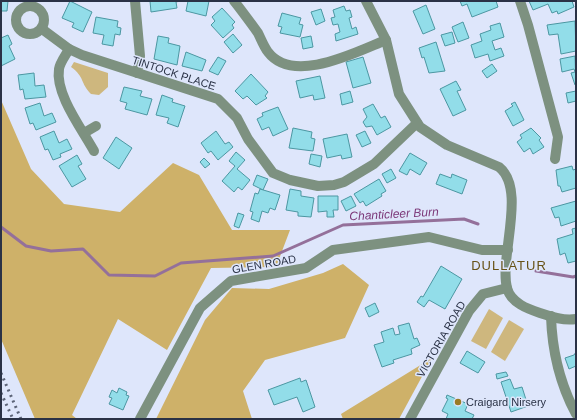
<svg xmlns="http://www.w3.org/2000/svg" width="577" height="420" font-family="Helvetica,sans-serif">
<style>
.green{fill:#ceb77e}
.forest{fill:#ceb169}
.lines{fill:none;stroke-linecap:round;stroke-linejoin:round}
.stream{stroke:#94709a;stroke-width:3}
.building{fill:#92dde9;stroke:#4c97a2}
.minor{stroke:#7d9180;stroke-width:10}
.rail{stroke:#5c6478;stroke-width:3;stroke-dasharray:2 4;stroke-linecap:butt}
.poi-dot{fill:#9a7b25;stroke:#dee6fb;stroke-width:1.5}
.labels{text-anchor:middle;dominant-baseline:central;stroke-width:3;stroke-linejoin:round;paint-order:stroke}
.street-label{font-size:11px;fill:#2a3246;stroke:#dee6fb}
.poi-label{font-size:11px;fill:#2a3246;stroke:#dee6fb;text-anchor:start}
.water-label{font-size:12px;font-style:italic;fill:#7c3879;stroke:#dee6fb}
.quarter-label{font-size:13px;letter-spacing:1px;fill:#675217;stroke:#dee6fb}
</style>
<rect width="100%" height="100%" fill="#dee6fb"/>
<!-- green -->
<g class="green">
<path d="M 74,62 L 108,73 L 108,87 L 99,95 L 91,94 C 80,83 85,77 71,67 Z"/>
<path d="M 489,309 L 503,318 L 486,349 L 471,341 Z"/>
<path d="M 509,320 L 524,329 L 505,361 L 491,352 Z"/>
</g>
<!-- forest -->
<g class="forest">
<path d="M 1,100 L 31,169 L 64,204 L 120,212 L 173,163 L 199,175 L 232,230 L 290,230 L 276,267 L 211,268 L 167,350 L 118,319 L 72,415 L 77,419 L 35,419 L 1,339 Z"/>
<path d="M 343,264 L 369,285 L 345,338 L 265,360 L 243,391 L 252,419 L 156,419 L 205,320 L 232,288 L 269,289 L 323,273 Z"/>
<path d="M 432,358 L 399,419 L 343,419 L 341,414 Z"/>
</g>
<g class="lines">
<!-- stream -->
<g class="stream">
<path d="M 1,227 L 26,246 L 51,251 L 83,249 L 109,275 L 155,276 L 181,263 L 273,256 L 343,225 L 464,219 L 478,224"/>
<path d="M 536,271 L 573,277 L 576,276"/>
</g>
</g>
<!-- building -->
<g class="building">
<path d="M 1,1 L 8,1 L 7,11 L 1,11 Z"/>
<path d="M 70,1 L 92,12 L 83,32 L 72,27 L 74,23 L 62,18 Z"/>
<path d="M 150,1 L 180,1 L 176,2 L 177,8 L 151,12 Z"/>
<path d="M 188,1 L 209,1 L 206,16 L 186,11 Z"/>
<path d="M 460,1 L 496,1 L 498,7 L 472,17 L 467,4 L 462,6 Z"/>
<path d="M 529,1 L 572,1 L 574,7 L 558,14 L 557,11 L 552,13 L 548,4 L 533,10 Z"/>
<path d="M 426,5 L 435,29 L 423,34 L 413,11 Z"/>
<path d="M 344,6 L 346,11 L 350,10 L 352,17 L 349,18 L 352,29 L 356,27 L 358,34 L 336,41 L 335,34 L 340,32 L 338,24 L 333,25 L 331,18 L 335,17 L 333,10 Z"/>
<path d="M 222,8 L 235,22 L 232,25 L 234,28 L 223,38 L 211,25 L 215,21 L 212,17 Z"/>
<path d="M 321,9 L 325,21 L 316,25 L 311,12 Z"/>
<path d="M 282,13 L 301,18 L 299,24 L 303,25 L 300,37 L 280,33 L 282,27 L 278,26 Z"/>
<path d="M 96,17 L 118,21 L 117,27 L 121,28 L 120,35 L 115,34 L 113,46 L 102,44 L 104,35 L 93,33 Z"/>
<path d="M 575,21 L 576,51 L 561,54 L 558,34 L 549,35 L 547,25 Z"/>
<path d="M 463,22 L 469,38 L 458,42 L 452,27 Z"/>
<path d="M 500,23 L 504,37 L 492,41 L 495,50 L 501,48 L 504,56 L 490,61 L 488,54 L 475,58 L 471,45 L 482,41 L 480,34 L 491,30 L 490,26 Z"/>
<path d="M 452,32 L 455,43 L 445,46 L 441,35 Z"/>
<path d="M 233,34 L 242,45 L 233,53 L 224,42 Z"/>
<path d="M 8,35 L 12,44 L 9,46 L 15,59 L 1,66 L 1,38 Z"/>
<path d="M 158,36 L 169,38 L 168,43 L 180,46 L 177,65 L 154,59 Z"/>
<path d="M 311,36 L 313,47 L 303,49 L 301,38 Z"/>
<path d="M 436,42 L 445,71 L 429,73 L 424,57 L 422,58 L 419,48 Z"/>
<path d="M 186,52 L 206,60 L 202,71 L 182,66 Z"/>
<path d="M 575,56 L 576,85 L 575,85 L 571,73 L 575,72 L 574,69 L 562,72 L 560,59 Z"/>
<path d="M 218,57 L 226,61 L 218,75 L 209,71 Z"/>
<path d="M 363,57 L 371,83 L 353,88 L 346,62 Z"/>
<path d="M 492,64 L 497,71 L 487,78 L 482,71 Z"/>
<path d="M 34,73 L 35,86 L 44,85 L 46,97 L 25,99 L 23,89 L 20,90 L 18,75 Z"/>
<path d="M 251,74 L 268,92 L 265,96 L 267,98 L 256,105 L 247,96 L 243,99 L 235,91 Z"/>
<path d="M 320,76 L 325,98 L 314,100 L 313,95 L 300,98 L 296,81 Z"/>
<path d="M 456,81 L 461,90 L 457,91 L 466,110 L 453,116 L 440,89 Z"/>
<path d="M 124,87 L 142,91 L 140,96 L 152,99 L 147,115 L 125,109 L 127,103 L 120,101 Z"/>
<path d="M 350,91 L 353,102 L 342,105 L 340,94 Z"/>
<path d="M 576,91 L 576,101 L 568,103 L 566,93 Z"/>
<path d="M 162,95 L 173,99 L 172,102 L 185,106 L 178,127 L 167,123 L 169,118 L 156,115 Z"/>
<path d="M 515,102 L 524,120 L 513,126 L 505,111 L 513,106 L 511,104 Z"/>
<path d="M 40,103 L 44,116 L 52,113 L 56,122 L 36,130 L 33,123 L 30,124 L 25,108 Z"/>
<path d="M 373,104 L 381,118 L 385,116 L 391,127 L 377,135 L 372,126 L 366,127 L 363,122 L 367,117 L 363,109 Z"/>
<path d="M 278,107 L 288,129 L 273,136 L 269,127 L 262,130 L 257,119 L 263,116 L 262,113 Z"/>
<path d="M 293,128 L 312,132 L 311,138 L 315,139 L 313,151 L 289,148 Z"/>
<path d="M 531,128 L 541,138 L 539,140 L 544,147 L 533,154 L 530,148 L 524,152 L 517,142 L 522,138 L 520,135 Z"/>
<path d="M 54,131 L 59,143 L 67,139 L 72,149 L 60,154 L 61,157 L 53,160 L 48,149 L 45,150 L 40,137 Z"/>
<path d="M 216,131 L 225,144 L 229,142 L 233,147 L 218,160 L 211,151 L 208,153 L 201,143 Z"/>
<path d="M 365,131 L 371,143 L 362,147 L 356,135 Z"/>
<path d="M 347,134 L 352,157 L 342,159 L 341,155 L 327,158 L 323,139 Z"/>
<path d="M 116,137 L 132,148 L 119,169 L 103,158 Z"/>
<path d="M 236,152 L 245,160 L 237,169 L 250,180 L 242,190 L 238,187 L 234,192 L 222,181 L 235,166 L 229,161 Z"/>
<path d="M 410,153 L 427,163 L 420,175 L 410,169 L 407,175 L 399,171 Z"/>
<path d="M 311,154 L 322,156 L 320,167 L 309,164 Z"/>
<path d="M 77,155 L 82,164 L 78,166 L 86,179 L 72,187 L 59,166 Z"/>
<path d="M 204,158 L 210,164 L 205,168 L 200,162 Z"/>
<path d="M 572,166 L 573,170 L 576,169 L 576,188 L 562,192 L 560,186 L 558,186 L 556,170 Z"/>
<path d="M 391,169 L 396,178 L 387,183 L 382,174 Z"/>
<path d="M 440,174 L 451,178 L 452,174 L 467,180 L 462,194 L 436,184 Z"/>
<path d="M 257,175 L 268,179 L 263,190 L 253,185 Z"/>
<path d="M 379,179 L 386,191 L 381,194 L 382,196 L 366,206 L 363,201 L 360,203 L 354,194 Z"/>
<path d="M 260,189 L 280,195 L 275,210 L 270,208 L 268,213 L 262,211 L 259,222 L 251,219 L 253,212 L 250,211 L 255,193 L 258,194 Z"/>
<path d="M 290,189 L 301,191 L 301,196 L 314,198 L 311,217 L 298,216 L 298,212 L 286,210 Z"/>
<path d="M 318,196 L 338,196 L 338,210 L 333,210 L 334,217 L 327,217 L 327,211 L 318,212 Z"/>
<path d="M 351,196 L 356,206 L 346,211 L 341,201 Z"/>
<path d="M 576,201 L 576,221 L 561,226 L 559,217 L 555,218 L 551,208 Z"/>
<path d="M 238,213 L 244,215 L 239,228 L 234,226 Z"/>
<path d="M 576,228 L 576,261 L 568,263 L 565,253 L 560,255 L 557,239 L 573,234 L 572,229 Z"/>
<path d="M 441,266 L 462,279 L 445,309 L 429,300 L 424,307 L 417,302 L 421,296 L 423,297 Z"/>
<path d="M 375,303 L 379,312 L 369,317 L 365,308 Z"/>
<path d="M 409,323 L 414,339 L 417,338 L 420,345 L 411,349 L 412,354 L 393,360 L 394,363 L 382,367 L 374,345 L 384,342 L 381,332 L 393,328 L 395,335 L 400,334 L 398,326 Z"/>
<path d="M 467,351 L 485,362 L 478,373 L 460,363 Z"/>
<path d="M 576,352 L 576,366 L 569,369 L 565,358 L 574,355 Z"/>
<path d="M 506,372 L 508,376 L 497,379 L 496,374 Z"/>
<path d="M 300,378 L 301,382 L 306,380 L 315,407 L 303,412 L 297,397 L 274,405 L 268,390 Z"/>
<path d="M 510,379 L 514,389 L 522,387 L 528,406 L 511,412 L 501,382 Z"/>
<path d="M 119,388 L 127,392 L 126,395 L 129,396 L 123,410 L 109,404 L 112,398 L 109,397 L 112,390 L 117,393 Z"/>
<path d="M 447,395 L 468,404 L 465,411 L 474,415 L 472,419 L 446,419 L 448,414 L 442,411 L 448,399 L 446,398 Z"/>
</g>
<g class="lines">
<!-- minor -->
<g class="minor">
<path d="M 135,1 L 140,56 L 137,73"/>
<path d="M 234,1 C 242,11 250,22 258,33 C 261,39 264,47 268,52 C 293,85 356,52 386,40"/>
<path d="M 366,1 L 386,40 L 399,94 L 420,127 L 447,145 L 499,167 C 527,189 499,257 507,288 C 511,303 528,309 540,313 C 552,317 564,321 576,319"/>
<path d="M 520,1 L 528,25 L 558,137 L 555,159"/>
<circle cx="30" cy="20" r="14"/>
<path d="M 42,29 L 69,49 L 82,55 L 218,99 L 237,118 L 248,139 L 273,173 L 290,180 L 318,186 L 334,185 L 344,182 L 374,164 L 417,123"/>
<path d="M 69,49 C 66,55 60,62 59,69 C 55,94 82,129 94,151"/>
<path d="M 84,133 L 96,126"/>
<path d="M 551,316 C 552,350 560,384 576,414"/>
<path d="M 140,419 L 200,308 L 231,281 L 306,268 L 333,250 L 429,237 L 482,250 L 508,250"/>
<path d="M 410,419 L 469,311 L 483,294 L 507,288"/>
</g>
<!-- rail -->
<g class="rail">
<path d="M 1,373 L 21,419"/>
<path d="M 1,393 L 13,419"/>
</g>
</g>
<!-- markers -->
<circle class="poi-dot" cx="458" cy="402" r="4"/>
<g class="labels">
<!-- street labels -->
<g class="street-label">
<text transform="translate(174 73) rotate(18)">TINTOCK PLACE</text>
<text transform="translate(264 264) rotate(-10)">GLEN ROAD</text>
<text transform="translate(441 339) rotate(-60)">VICTORIA ROAD</text>
</g>
<!-- poi labels -->
<g class="poi-label">
<text x="466" y="402">Craigard Nirsery</text>
</g>
<!-- water labels -->
<g class="water-label">
<text transform="translate(394 214) rotate(-3)">Chanticleer Burn</text>
</g>
<!-- quarter labels -->
<g class="quarter-label">
<text x="509" y="265">DULLATUR</text>
</g>
</g>
<!-- border -->
<rect width="577" height="420" fill="none" stroke="#2a3246" stroke-width="4"/>
</svg>
